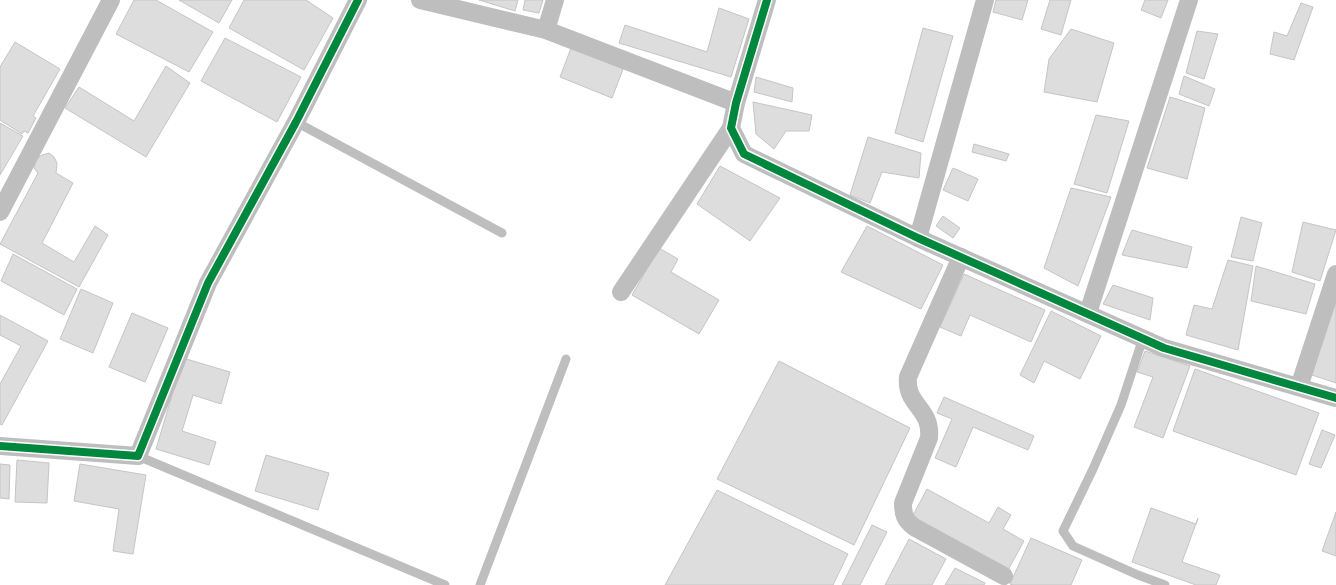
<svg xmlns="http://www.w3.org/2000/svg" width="1336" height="585" font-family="'Open Sans',sans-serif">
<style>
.building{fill:#ddd;stroke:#c5c5c5}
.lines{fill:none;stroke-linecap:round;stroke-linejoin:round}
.service{stroke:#bebebe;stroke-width:9}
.minor{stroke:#bebebe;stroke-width:18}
.cycleway-casing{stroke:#fff;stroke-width:11}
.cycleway{stroke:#00873e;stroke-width:8}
</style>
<rect width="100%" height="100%" fill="#fff"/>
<!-- building -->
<g class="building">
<path d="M 134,0 L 156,0 L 213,32 L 189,72 L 116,34 Z"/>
<path d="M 179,0 L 232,0 L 219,23 Z"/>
<path d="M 244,0 L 306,0 L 333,18 L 304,70 L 229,28 Z"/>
<path d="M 479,0 L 518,0 L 515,11 Z"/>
<path d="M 525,0 L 543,0 L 539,13 L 523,10 Z"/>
<path d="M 996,0 L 1028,0 L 1022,20 L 993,12 Z"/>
<path d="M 1050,0 L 1071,0 L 1061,35 L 1041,29 Z"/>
<path d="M 1145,0 L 1168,0 L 1161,18 L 1141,10 Z"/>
<path d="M 1301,3 L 1313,7 L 1294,60 L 1270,54 L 1274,32 L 1287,36 Z"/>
<path d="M 719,8 L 749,19 L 731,77 L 619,43 L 625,25 L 707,52 Z"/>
<path d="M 923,28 L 953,36 L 923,142 L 895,133 Z"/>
<path d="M 1071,29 L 1114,43 L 1097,102 L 1044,92 L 1049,59 Z"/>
<path d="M 1197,31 L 1218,34 L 1204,79 L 1186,73 Z"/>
<path d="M 225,38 L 301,77 L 277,122 L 201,81 Z"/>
<path d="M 15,42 L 60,69 L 33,116 L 36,118 L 28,133 L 24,131 L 22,134 L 0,120 L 0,67 Z"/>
<path d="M 573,43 L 625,64 L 612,98 L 560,77 Z"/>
<path d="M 166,66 L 190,83 L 146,157 L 65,108 L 79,87 L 134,121 Z"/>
<path d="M 1184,76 L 1215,89 L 1209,106 L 1179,94 Z"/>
<path d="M 756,77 L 793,88 L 792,102 L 754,92 Z"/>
<path d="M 1170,97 L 1205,108 L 1187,179 L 1147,168 Z"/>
<path d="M 753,102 L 812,115 L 809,131 L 786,131 L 774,149 L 756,134 Z"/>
<path d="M 1096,115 L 1129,121 L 1107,193 L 1074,184 Z"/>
<path d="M 0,123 L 23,136 L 0,175 Z"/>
<path d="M 868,137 L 921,153 L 919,178 L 882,172 L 870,203 L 850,195 Z"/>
<path d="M 974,144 L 1009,154 L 1006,161 L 972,152 Z"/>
<path d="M 49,153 L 54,157 L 57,163 L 56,173 L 73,183 L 42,243 L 74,262 L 95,226 L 108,235 L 79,287 L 0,244 L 38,173 L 34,168 L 36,159 L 42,155 Z"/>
<path d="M 720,166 L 780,198 L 750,241 L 697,204 Z"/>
<path d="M 953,168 L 978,179 L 968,201 L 943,190 Z"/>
<path d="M 1071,188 L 1111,197 L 1078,286 L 1044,268 Z"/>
<path d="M 943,216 L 960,228 L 953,238 L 936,226 Z"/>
<path d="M 1241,217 L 1262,223 L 1253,261 L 1231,257 Z"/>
<path d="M 1303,222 L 1336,230 L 1320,281 L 1292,272 Z"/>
<path d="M 867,226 L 943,265 L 921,309 L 841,272 Z"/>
<path d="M 1132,230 L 1192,247 L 1187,268 L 1122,255 Z"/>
<path d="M 659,248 L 678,259 L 671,272 L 719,300 L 699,334 L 632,295 Z"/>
<path d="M 13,254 L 77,289 L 64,315 L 1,281 Z"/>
<path d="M 1228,260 L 1253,266 L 1238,350 L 1186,335 L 1194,305 L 1212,309 Z"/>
<path d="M 1256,266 L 1315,284 L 1306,314 L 1251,301 Z"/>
<path d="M 964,274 L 1045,310 L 1031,342 L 970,315 L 961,336 L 940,327 Z"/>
<path d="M 1113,285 L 1153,298 L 1150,320 L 1103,304 Z"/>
<path d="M 81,289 L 113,303 L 93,353 L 60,339 Z"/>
<path d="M 1334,297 L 1336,297 L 1336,383 L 1312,375 Z"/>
<path d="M 1051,311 L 1101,336 L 1080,379 L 1044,361 L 1034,383 L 1020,375 Z"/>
<path d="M 132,313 L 168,328 L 145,382 L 109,367 Z"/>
<path d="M 0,315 L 48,341 L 2,425 L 0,424 L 0,384 L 21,346 L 0,335 Z"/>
<path d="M 1145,351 L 1190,366 L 1163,438 L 1134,427 L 1153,377 L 1137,372 Z"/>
<path d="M 183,358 L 230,372 L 221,404 L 193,395 L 182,431 L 216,442 L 209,465 L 156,449 Z"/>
<path d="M 779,361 L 910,428 L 854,545 L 717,479 Z"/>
<path d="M 1195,369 L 1319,413 L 1296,475 L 1173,431 Z"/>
<path d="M 944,397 L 1034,436 L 1028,450 L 973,427 L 956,467 L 935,458 L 952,419 L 937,413 Z"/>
<path d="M 1322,430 L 1335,435 L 1321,468 L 1309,464 Z"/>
<path d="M 266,455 L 329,473 L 318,510 L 255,491 Z"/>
<path d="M 17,460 L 49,463 L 47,503 L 15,502 Z"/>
<path d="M 0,464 L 10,465 L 9,499 L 0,498 Z"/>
<path d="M 80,464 L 146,475 L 133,554 L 113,551 L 119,509 L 74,501 Z"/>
<path d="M 927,489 L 989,523 L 998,507 L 1011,515 L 1003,529 L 1024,541 L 1008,570 L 912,517 Z"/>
<path d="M 717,490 L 848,554 L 833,585 L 665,585 Z"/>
<path d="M 1151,508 L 1196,524 L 1198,518 L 1182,562 L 1220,575 L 1216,585 L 1196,585 L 1132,562 Z"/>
<path d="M 1336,512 L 1336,556 L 1322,551 Z"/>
<path d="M 872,525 L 887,532 L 860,585 L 842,585 Z"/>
<path d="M 1031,538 L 1082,560 L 1071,585 L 1013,585 L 1010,584 Z"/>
<path d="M 909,539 L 946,559 L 932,585 L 885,585 Z"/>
<path d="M 955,568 L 985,583 L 984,585 L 945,585 Z"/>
</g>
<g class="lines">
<!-- service -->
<g class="service">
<path d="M 296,122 L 502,233"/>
<path d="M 1143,338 L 1121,405 L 1093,469 L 1063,531 L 1073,546 L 1138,575 L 1165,585"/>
<path d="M 138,456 L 445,585"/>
<path d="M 480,585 L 566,359"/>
</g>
<!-- minor -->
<g class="minor">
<path d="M 420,0 L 546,30 L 736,103"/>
<path d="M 767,0 L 736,103 L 731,128 L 744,154 L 918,238 L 1164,348 L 1336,398"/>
<path d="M 546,30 L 555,0"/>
<path d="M 0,212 L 111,0"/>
<path d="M 918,238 L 985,0"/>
<path d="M 961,257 L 908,377 C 905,406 932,407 929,438 L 903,503 C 903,515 905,520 914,527 L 1004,576"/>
<path d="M 621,292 L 731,128"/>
<path d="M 1088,313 L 1189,0"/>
<path d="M 1299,387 L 1336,274"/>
<path d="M 0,446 L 138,456 L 208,283 L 296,122 L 358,0"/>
</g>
<defs>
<g id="cycleway">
<path d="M 767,0 L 736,103 L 731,128 L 744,154 L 918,238 L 1164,348 L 1336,398"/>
<path d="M 0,446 L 138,456 L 208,283 L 296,122 L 358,0"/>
</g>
</defs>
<!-- cycleway casing -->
<use href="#cycleway" class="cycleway-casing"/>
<!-- cycleway -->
<use href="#cycleway" class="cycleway"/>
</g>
</svg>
